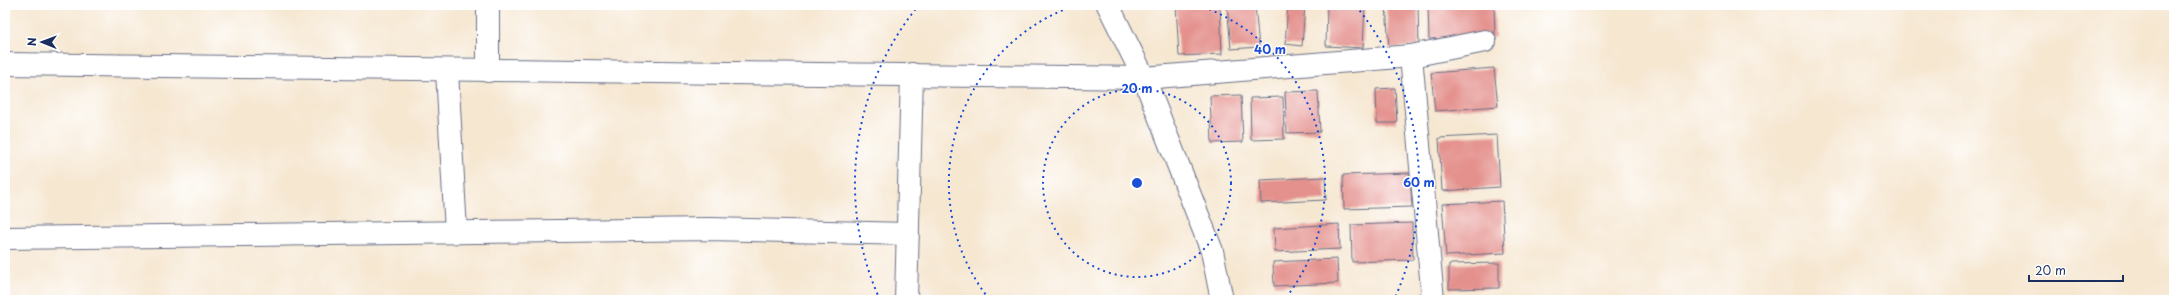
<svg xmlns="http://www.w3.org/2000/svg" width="2179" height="305" font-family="'Playpen Sans',sans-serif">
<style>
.building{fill:#e4918d}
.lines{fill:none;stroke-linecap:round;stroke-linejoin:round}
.minor-casing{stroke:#686f86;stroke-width:24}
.tertiary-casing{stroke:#686f86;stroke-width:24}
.minor{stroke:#fff;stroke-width:22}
.tertiary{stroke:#fff;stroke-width:22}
.ring{fill:none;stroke:#1d4ed8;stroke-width:2;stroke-dasharray:2 4}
.centre{fill:#1d4ed8;stroke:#fff;stroke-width:2}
.ring-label{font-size:12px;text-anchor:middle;font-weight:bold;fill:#1d4ed8;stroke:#fff;stroke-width:3;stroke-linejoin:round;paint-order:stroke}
</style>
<rect width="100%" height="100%" fill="#fff"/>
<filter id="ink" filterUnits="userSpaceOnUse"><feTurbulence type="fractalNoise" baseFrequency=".025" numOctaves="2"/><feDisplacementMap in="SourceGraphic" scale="8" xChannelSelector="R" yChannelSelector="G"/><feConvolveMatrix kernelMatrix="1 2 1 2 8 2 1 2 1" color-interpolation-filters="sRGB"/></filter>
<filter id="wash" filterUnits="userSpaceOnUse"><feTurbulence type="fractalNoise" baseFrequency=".012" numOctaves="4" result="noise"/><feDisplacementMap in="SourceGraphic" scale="16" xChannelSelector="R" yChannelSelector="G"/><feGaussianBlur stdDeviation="0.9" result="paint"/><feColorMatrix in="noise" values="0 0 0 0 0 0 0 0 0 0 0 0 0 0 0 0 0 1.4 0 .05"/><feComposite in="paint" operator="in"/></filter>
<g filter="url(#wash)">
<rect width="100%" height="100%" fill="#f6e7d1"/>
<g id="blocks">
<!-- building -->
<g class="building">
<path d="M 1176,5 L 1220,5 L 1222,54 L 1179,56 Z"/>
<path d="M 1227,5 L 1255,5 L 1259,47 L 1231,49 Z"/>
<path d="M 1288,5 L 1305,5 L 1302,46 L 1285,44 Z"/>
<path d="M 1327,5 L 1365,5 L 1363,48 L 1326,46 Z"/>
<path d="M 1386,5 L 1418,5 L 1419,46 L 1389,48 Z"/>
<path d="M 1428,5 L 1494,5 L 1495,37 L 1429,39 Z"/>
<path d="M 1494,68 L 1498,106 L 1435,111 L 1431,73 Z"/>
<path d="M 1395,88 L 1397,123 L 1377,123 L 1376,89 Z"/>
<path d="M 1318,91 L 1320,132 L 1287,133 L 1285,92 Z"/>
<path d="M 1241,95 L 1243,142 L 1212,143 L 1210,96 Z"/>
<path d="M 1283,97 L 1284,139 L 1251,140 L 1250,98 Z"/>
<path d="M 1497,135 L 1500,187 L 1442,191 L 1439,138 Z"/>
<path d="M 1410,173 L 1412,207 L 1344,209 L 1343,175 Z"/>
<path d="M 1325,177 L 1326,200 L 1261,203 L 1260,180 Z"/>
<path d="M 1502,201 L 1505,253 L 1446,256 L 1442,204 Z"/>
<path d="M 1412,223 L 1413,260 L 1352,262 L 1351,225 Z"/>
<path d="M 1339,224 L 1340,249 L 1275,252 L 1274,228 Z"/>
<path d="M 1337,259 L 1338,283 L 1274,286 L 1273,262 Z"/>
<path d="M 1499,263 L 1499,288 L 1449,289 L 1449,264 Z"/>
</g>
</g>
</g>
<g filter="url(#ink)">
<use href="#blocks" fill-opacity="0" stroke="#686f86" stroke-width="1"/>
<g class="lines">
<defs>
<g id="minor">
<path d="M 1411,56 L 1433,300"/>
<path d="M 5,64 L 1144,78 L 1411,56 L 1485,41"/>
<path d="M 447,71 L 456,232"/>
<path d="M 488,71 L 488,5"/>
<path d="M 5,238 L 711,229 L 908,234"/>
<path d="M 906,300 L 912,74"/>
</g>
<path id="tertiary" d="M 1108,5 L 1144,78 L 1212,251 L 1222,300"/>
</defs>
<!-- minor casing -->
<use href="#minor" class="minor-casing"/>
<!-- tertiary casing -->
<use href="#tertiary" class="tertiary-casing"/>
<!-- minor -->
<use href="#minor" class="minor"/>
<!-- tertiary -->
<use href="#tertiary" class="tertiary"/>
</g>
</g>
<!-- distance rings -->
<g class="ring">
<circle cx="1137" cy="183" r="94"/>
<path d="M989 299A188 188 0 0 1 1076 5M1198 5A188 188 0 0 1 1285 299"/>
<path d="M880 300A282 282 0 0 1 918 6M1356 6A282 282 0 0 1 1394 300"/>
</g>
<circle cx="1137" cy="183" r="6" class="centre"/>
<g class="ring-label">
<text x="1270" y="54">40 m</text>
<text x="1137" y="93">20 m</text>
<text x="1419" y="187">60 m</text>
</g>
<!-- margin -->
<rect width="2179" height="305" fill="none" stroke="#fff" stroke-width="20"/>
<!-- north arrow -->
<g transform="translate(42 42) rotate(271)" stroke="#ffffff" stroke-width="3" paint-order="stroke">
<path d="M0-3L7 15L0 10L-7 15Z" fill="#1b2f5e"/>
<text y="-6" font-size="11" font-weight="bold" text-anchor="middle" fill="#1b2f5e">N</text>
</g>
<!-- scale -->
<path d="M2029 275v6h94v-6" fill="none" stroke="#1b2f5e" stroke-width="2"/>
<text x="2035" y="275" font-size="12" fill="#1b2f5e" stroke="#ffffff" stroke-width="3" paint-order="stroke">20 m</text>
</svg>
